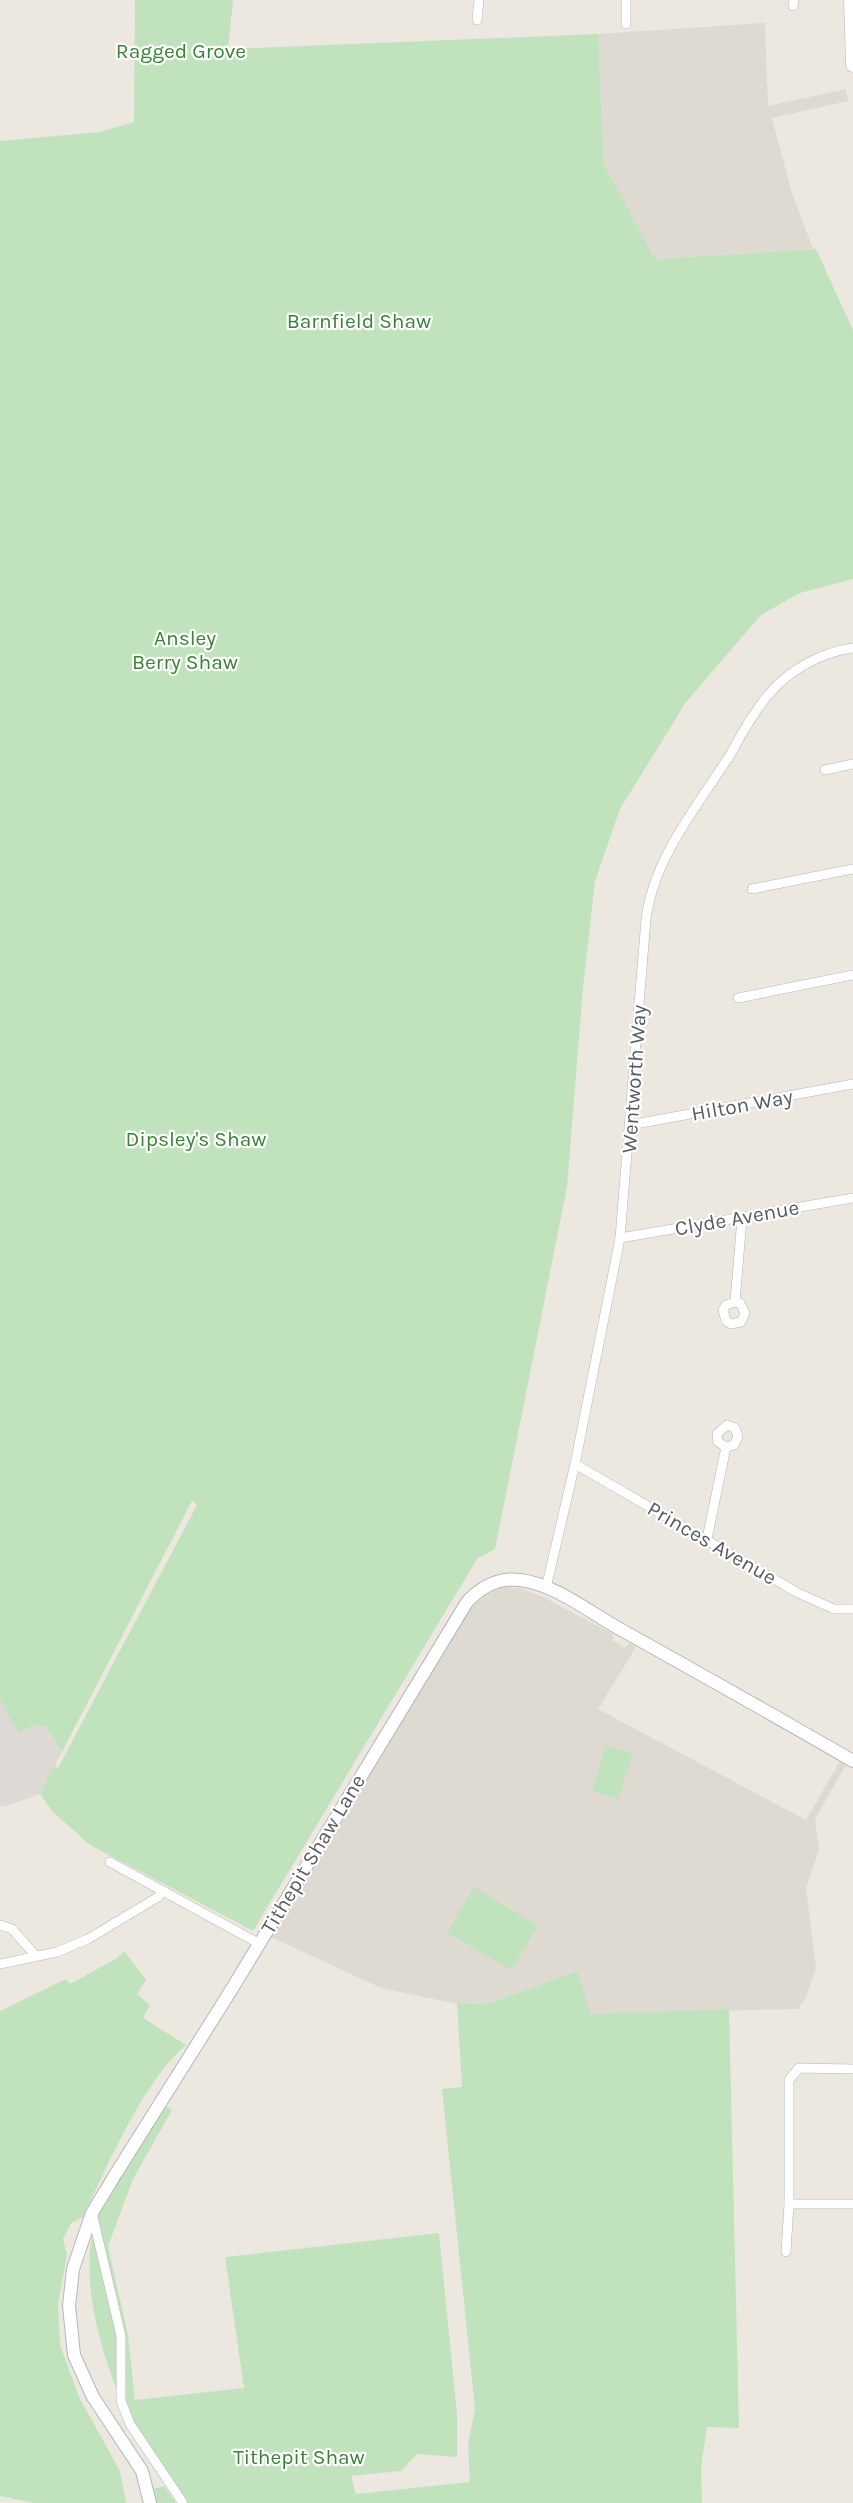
<svg xmlns="http://www.w3.org/2000/svg" width="853" height="2503" font-family="Karla,sans-serif">
<style>
.industrial{fill:#dddad5}
.education{fill:#dedad1}
.green{fill:#c0e3bd}
.lines{fill:none;stroke-linecap:round;stroke-linejoin:round}
.minor-casing{stroke:#b3b7bb;stroke-width:10}
.tertiary-casing{stroke:#b3b7bb;stroke-width:14}
.secondary-casing{stroke:#b2b6bb;stroke-width:15}
.minor{stroke:#fff;stroke-width:9}
.tertiary{stroke:#fff;stroke-width:12}
.secondary{stroke:#fff;stroke-width:14}
.labels{text-anchor:middle;dominant-baseline:central;stroke-width:4.5;stroke-linejoin:round;paint-order:stroke}
.park-label{font-size:21px;fill:#398336;stroke:#fff}
.street-label{font-size:21px;fill:#595d61;stroke:#fff}
</style>
<rect width="100%" height="100%" fill="#ece8e0"/>
<!-- industrial -->
<path class="industrial" d="M 0,1700 L 19,1732 L 34,1724 L 46,1727 L 62,1752 L 40,1794 L 3,1807 L 0,1805 Z"/>
<!-- education -->
<g class="education">
<path d="M 765,23 L 768,106 L 846,89 L 848,101 L 772,118 L 791,190 L 813,249 L 655,259 L 604,166 L 598,34 Z"/>
<path d="M 507,1587 L 520,1588 L 543,1597 L 613,1634 L 613,1641 L 617,1643 L 625,1648 L 629,1643 L 636,1647 L 598,1709 L 806,1820 L 840,1761 L 846,1765 L 815,1819 L 819,1850 L 806,1888 L 816,1968 L 806,1997 L 798,2009 L 589,2014 L 578,1971 L 489,2003 L 457,2004 L 381,1988 L 269,1936 L 472,1606 L 494,1590 Z"/>
</g>
<!-- green -->
<g class="green">
<path d="M 135,0 L 233,0 L 228,49 L 598,34 L 604,165 L 655,259 L 816,249 L 853,330 L 853,579 L 800,593 L 761,615 L 686,702 L 620,809 L 595,881 L 583,988 L 567,1187 L 495,1549 L 477,1559 L 253,1931 L 90,1845 L 53,1812 L 40,1794 L 54,1766 L 58,1768 L 197,1505 L 192,1501 L 62,1752 L 46,1727 L 34,1724 L 19,1733 L 0,1700 L 0,141 L 100,132 L 134,122 Z"/>
<path d="M 606,1745 L 633,1754 L 618,1799 L 592,1791 Z"/>
<path d="M 474,1887 L 538,1926 L 511,1970 L 447,1932 Z"/>
<path d="M 124,1951 L 146,1980 L 137,1994 L 150,2005 L 143,2018 L 186,2045 C 144,2080 107,2166 83,2217 L 71,2223 L 63,2239 L 67,2254 L 58,2305 L 60,2345 L 79,2397 L 120,2471 L 126,2503 L 34,2503 L 0,2496 L 0,2011 L 66,1979 L 70,1984 L 117,1958 Z"/>
<path d="M 578,1971 L 590,2014 L 729,2009 L 739,2428 L 707,2427 L 701,2467 L 702,2503 L 187,2503 C 170,2479 148,2454 134,2428 C 105,2370 73,2274 99,2212 C 115,2174 143,2140 165,2106 L 172,2110 L 133,2179 L 108,2246 L 128,2335 L 135,2400 L 244,2388 L 225,2257 L 439,2233 L 457,2414 L 457,2457 L 417,2454 L 401,2471 L 351,2476 L 356,2494 L 470,2482 L 468,2445 L 475,2409 L 442,2089 L 462,2087 L 457,2004 L 489,2003 Z"/>
<path d="M 164,2486 L 176,2503 L 156,2503 L 153,2489 Z"/>
</g>
<g class="lines">
<defs>
<g id="minor">
<path d="M 626,0 L 626,24"/>
<path d="M 793,6 L 794,0"/>
<path d="M 477,20 L 479,0"/>
<path d="M 825,770 L 853,764"/>
<path d="M 752,889 L 853,869"/>
<path d="M 738,998 L 853,975"/>
<path d="M 630,1125 L 853,1084"/>
<path d="M 620,1238 L 853,1198"/>
<path d="M 735,1302 L 740,1303 L 745,1313 L 741,1322 L 731,1324 L 726,1321 L 723,1310 L 726,1305 L 735,1302 L 742,1218"/>
<path d="M 575,1464 L 798,1593 L 834,1609 L 853,1609"/>
<path d="M 707,1539 L 726,1447 L 734,1445 L 738,1437 L 735,1428 L 727,1425 L 717,1434 L 718,1442 L 726,1447"/>
<path d="M 546,1588 L 575,1464 L 620,1238 L 646,919 C 654,858 696,808 728,758 C 741,736 753,712 770,693 C 790,669 823,652 853,648"/>
<path d="M 110,1862 L 258,1943"/>
<path d="M 0,1925 L 12,1929 L 35,1955"/>
<path d="M 0,1964 L 57,1952 L 88,1939 L 158,1897 L 163,1891"/>
<path d="M 853,2069 L 799,2068 L 789,2080 L 789,2204 L 853,2204"/>
<path d="M 92,2213 L 121,2336 L 121,2401 L 130,2424 L 183,2503"/>
<path d="M 786,2252 L 789,2204"/>
</g>
<path id="tertiary" d="M 150,2503 L 142,2471 L 93,2397 L 74,2355 L 69,2306 L 73,2269 L 92,2213 L 115,2175 L 230,1992 L 467,1602 C 481,1587 499,1577 520,1580 C 554,1584 588,1611 618,1628 C 697,1672 775,1716 853,1761"/>
<path id="secondary" d="M 851,0 L 853,65"/>
</defs>
<!-- minor casing -->
<use href="#minor" class="minor-casing"/>
<!-- tertiary casing -->
<use href="#tertiary" class="tertiary-casing"/>
<!-- secondary casing -->
<use href="#secondary" class="secondary-casing"/>
<!-- minor -->
<use href="#minor" class="minor"/>
<!-- tertiary -->
<use href="#tertiary" class="tertiary"/>
<!-- secondary -->
<use href="#secondary" class="secondary"/>
</g>
<g class="labels">
<!-- park labels -->
<g class="park-label">
<text x="181" y="51">Ragged Grove</text>
<text x="359" y="321">Barnfield Shaw</text>
<text x="185" y="638">Ansley<tspan x="185" dy="24">Berry Shaw</tspan></text>
<text x="196" y="1139">Dipsley's Shaw</text>
<text x="299" y="2457">Tithepit Shaw</text>
</g>
<!-- street labels -->
<g class="street-label">
<text transform="translate(634 1079) rotate(-86)">Wentworth Way</text>
<text transform="translate(742 1105) rotate(-10)">Hilton Way</text>
<text transform="translate(737 1218) rotate(-10)">Clyde Avenue</text>
<text transform="translate(712 1543) rotate(30)">Princes Avenue</text>
<text transform="translate(313 1854) rotate(-59)">Tithepit Shaw Lane</text>
</g>
</g>
</svg>
